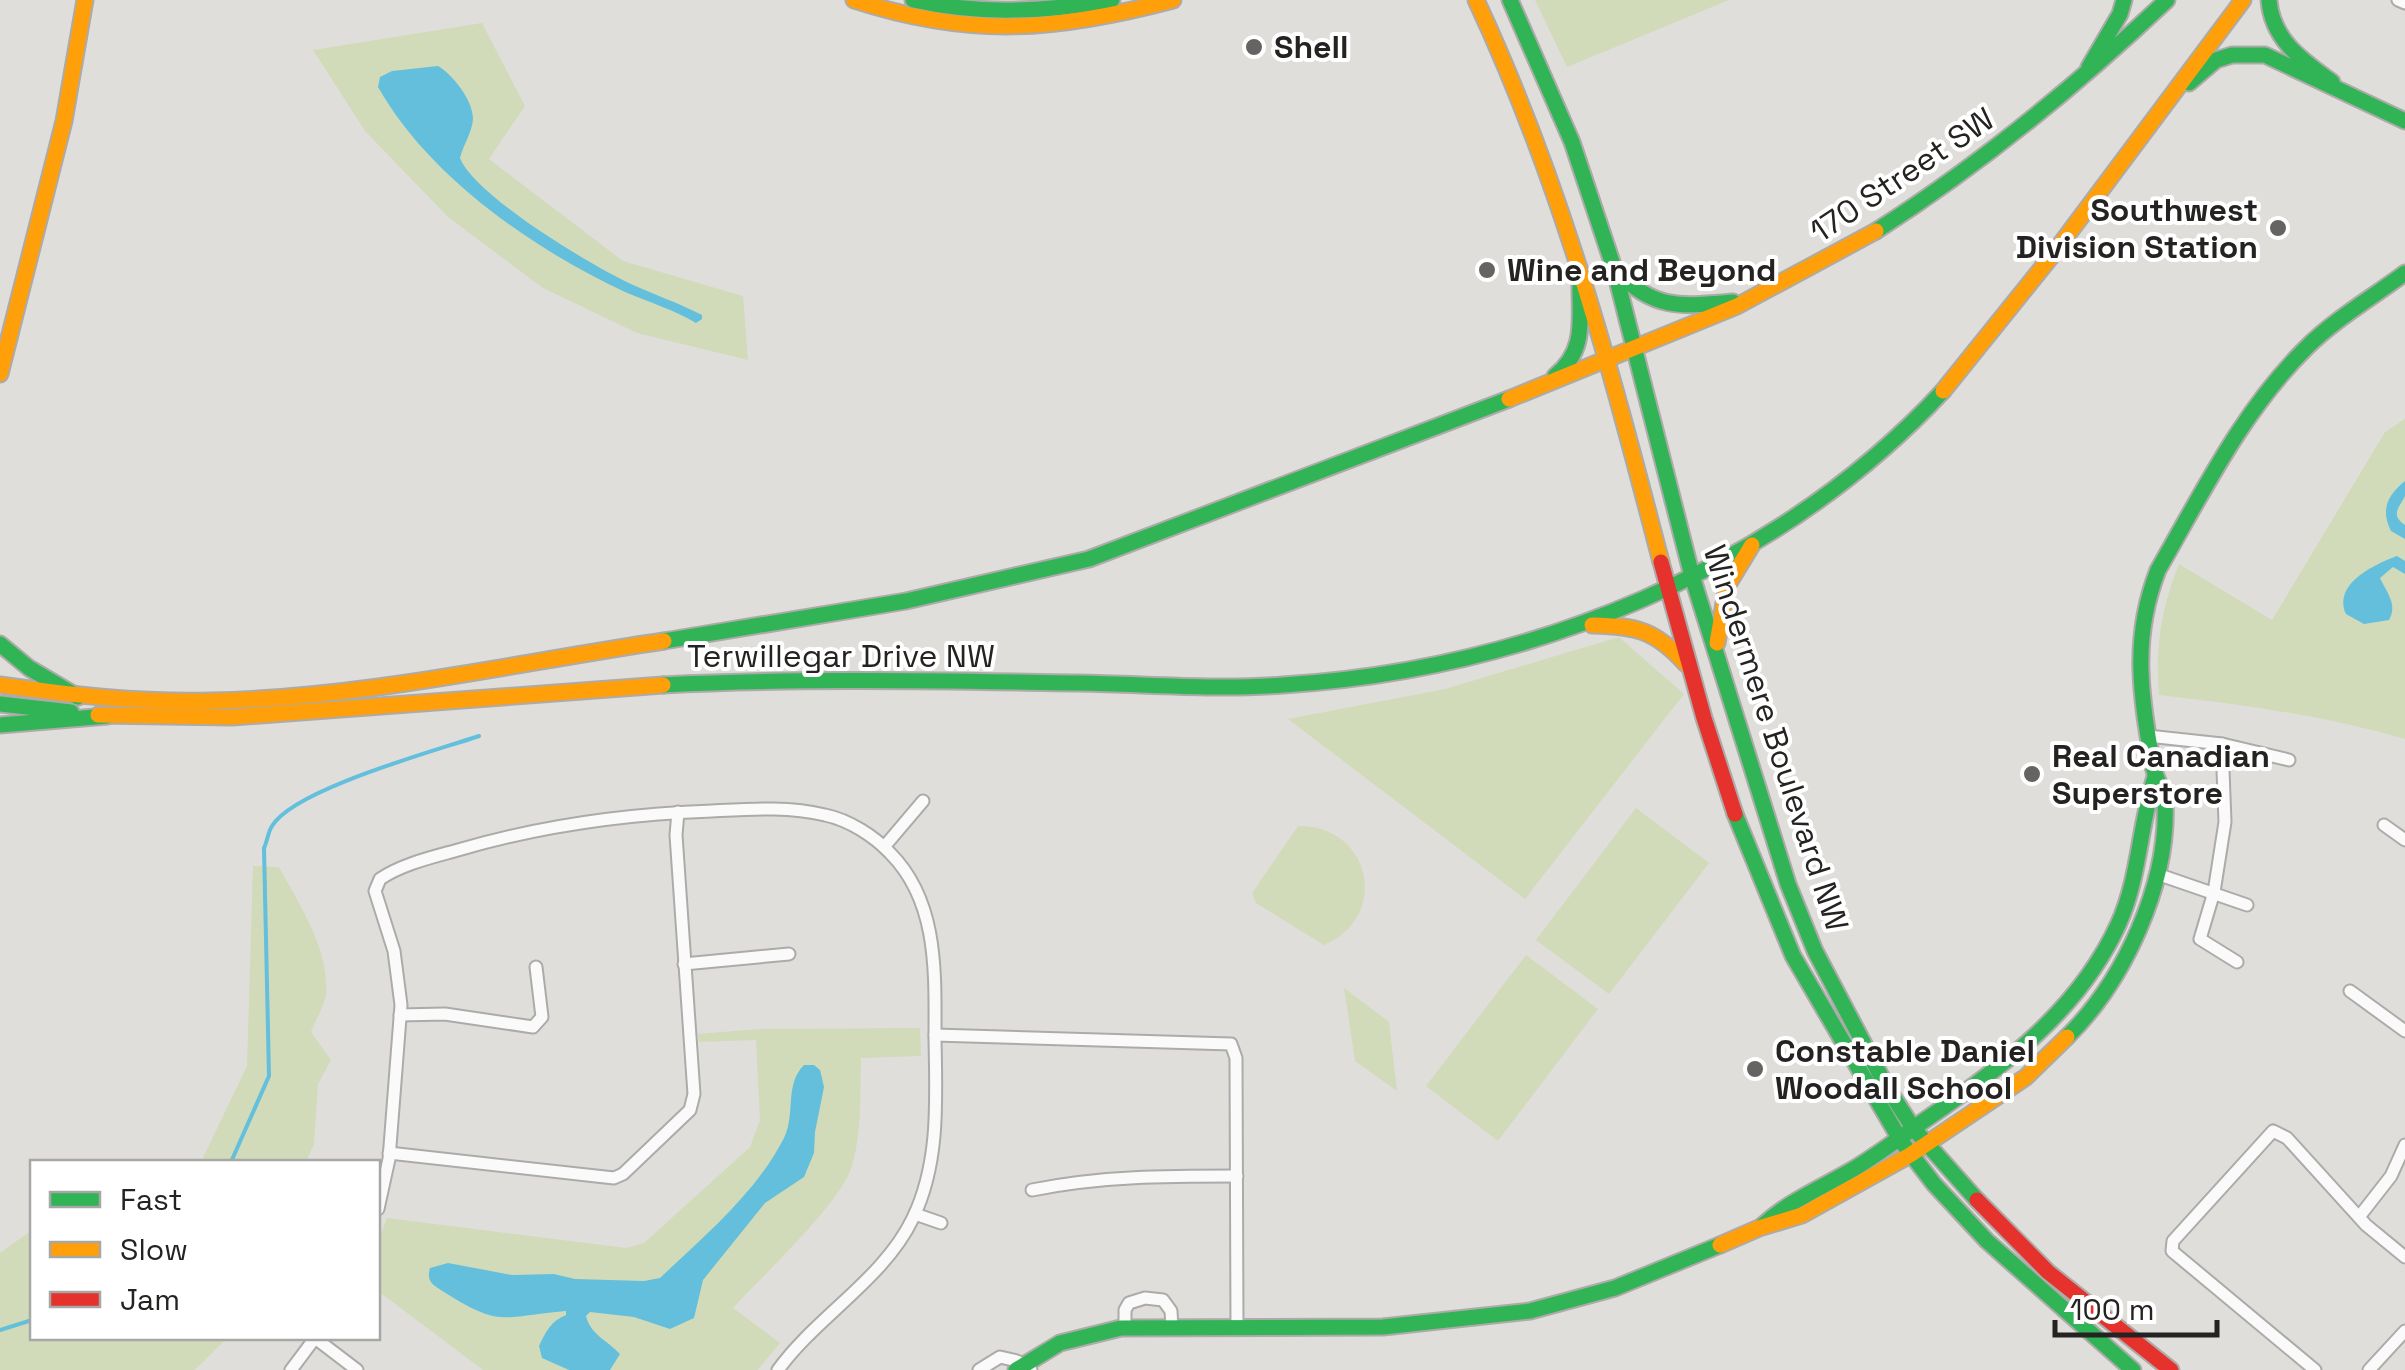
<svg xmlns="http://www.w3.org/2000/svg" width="2405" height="1370" font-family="'Space Grotesk',sans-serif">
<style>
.green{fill:#d1dbb9}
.water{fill:#63bfdc}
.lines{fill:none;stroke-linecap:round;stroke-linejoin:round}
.stream{stroke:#63bfdc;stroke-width:4}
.street-casing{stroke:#acaba9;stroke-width:15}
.fast-casing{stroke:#acaba9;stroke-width:19}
.slow-casing{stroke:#acaba9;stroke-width:19}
.jam-casing{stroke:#acaba9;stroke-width:19}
.street{stroke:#fafafa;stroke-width:11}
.fast{stroke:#30b455;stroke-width:15}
.slow{stroke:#ff9f0a;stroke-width:15}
.jam{stroke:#e5322d;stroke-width:15}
.poi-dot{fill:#666462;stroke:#fff;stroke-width:4}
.labels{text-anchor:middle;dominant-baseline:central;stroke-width:8;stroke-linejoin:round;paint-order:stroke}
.poi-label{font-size:32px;font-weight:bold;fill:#242321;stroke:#fff;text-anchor:start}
.street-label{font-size:32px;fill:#242321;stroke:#fff}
</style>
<rect width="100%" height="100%" fill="#e0dedb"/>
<!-- green -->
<g class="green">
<path d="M 1535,0 L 1729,0 L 1567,67 Z"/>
<path d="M 482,23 L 525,106 L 489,159 L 623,261 L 743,296 L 748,360 L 637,333 L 543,288 L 448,217 L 365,131 L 313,50 Z"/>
<path d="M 2405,419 L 2405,739 C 2322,715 2244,705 2159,695 C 2155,648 2161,608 2179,564 L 2272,620 L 2385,432 Z"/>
<path d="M 1619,637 L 1684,694 L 1525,899 L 1288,719 L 1445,689 Z"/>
<path d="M 1636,808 L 1709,863 L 1609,994 L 1536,940 Z"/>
<path d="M 1298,826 C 1371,825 1391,916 1324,945 L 1256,903 L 1252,893 Z"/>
<path d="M 253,866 L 279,867 C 299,904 330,950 326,995 C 324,1007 315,1021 311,1032 L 331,1060 L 318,1084 L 314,1144 L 306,1162 L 201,1162 L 247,1066 Z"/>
<path d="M 1526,955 L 1598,1009 L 1498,1141 L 1426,1086 Z"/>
<path d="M 1344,988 L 1389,1022 L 1397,1091 L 1355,1061 Z"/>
<path d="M 920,1028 L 921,1056 L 861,1058 C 860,1092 862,1132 852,1166 C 842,1202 761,1277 733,1308 L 780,1343 L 758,1370 L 483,1370 L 378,1291 L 378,1242 L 387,1218 L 626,1248 L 644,1243 L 750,1147 L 760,1120 L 756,1040 L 699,1042 L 698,1034 L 758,1029 Z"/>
<path d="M 32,1230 L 32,1338 L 227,1338 L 195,1370 L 0,1370 L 0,1253 Z"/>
</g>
<!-- water -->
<g class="water">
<path d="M 438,66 C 453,75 473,100 473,119 C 472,133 463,145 460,158 C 475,196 592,266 631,284 C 655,295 679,303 702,315 L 702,319 L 696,323 C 674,310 649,302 625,292 C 533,249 429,177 378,87 L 380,77 L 392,71 Z"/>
<path d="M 2405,481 C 2405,483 2405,495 2405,496 C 2399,508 2390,515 2405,525 L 2405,539 L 2391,531 C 2380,509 2388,495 2405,481 Z"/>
<path d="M 2397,556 L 2405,561 L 2405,574 L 2393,567 L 2380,578 C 2387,593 2398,605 2389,620 L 2364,624 L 2346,614 C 2333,584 2373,565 2397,556 Z"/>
<path d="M 804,1065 L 814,1065 L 820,1070 L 824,1087 L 815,1132 L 814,1153 L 804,1177 L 765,1203 L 703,1280 L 694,1318 L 670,1329 L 634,1317 L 590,1312 L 586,1316 C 590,1334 608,1341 620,1354 L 610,1370 L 569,1370 L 542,1358 L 539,1346 C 546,1331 551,1321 566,1315 L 566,1311 C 503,1316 502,1329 444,1292 C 433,1285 426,1282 430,1268 L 448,1263 L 512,1275 L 554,1274 L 575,1279 L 644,1281 L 660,1278 C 704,1236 756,1193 784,1138 C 796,1114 784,1085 804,1065 Z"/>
</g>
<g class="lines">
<!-- stream -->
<g class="stream">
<path d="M 231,1162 L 269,1076 L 264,848 C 267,842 268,832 272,826 C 294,789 435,751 479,736"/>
<path d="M 0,1330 L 32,1320"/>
</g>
<defs>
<g id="street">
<path d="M 2398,0 L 2405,3"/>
<path d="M 2148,736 L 2222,744 L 2289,760"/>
<path d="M 2222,744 L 2225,822 L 2214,892 L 2200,939 L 2237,962"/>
<path d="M 2384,825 L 2405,840"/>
<path d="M 884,847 L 923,801"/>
<path d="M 2157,874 L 2247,905"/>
<path d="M 684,964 L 789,954"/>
<path d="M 2350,991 L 2405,1031"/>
<path d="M 400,1015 L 445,1014 L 533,1027 L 542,1017 L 536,967"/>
<path d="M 935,1035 L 1231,1044 L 1236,1058 L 1237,1327"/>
<path d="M 389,1153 L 614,1178 L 623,1174 L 690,1110 L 694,1094 L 676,835 L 678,812"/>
<path d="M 1032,1190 C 1101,1176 1167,1176 1237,1176"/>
<path d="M 378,1209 L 389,1159 L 401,1005 L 394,951 L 375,891 L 380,879 C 402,864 433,857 458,850 C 543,825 625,814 712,811 C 750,809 789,806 825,815 C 849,820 874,836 890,853 C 939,902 935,974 935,1039 C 936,1099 940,1162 913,1218 C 884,1279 817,1316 778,1370"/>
<path d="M 915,1214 L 941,1223"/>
<path d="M 2359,1217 L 2391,1176 L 2405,1145"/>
<path d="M 1125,1328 L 1125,1310 L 1129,1303 L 1145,1298 L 1163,1300 L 1171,1311 L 1172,1328"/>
<path d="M 315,1338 L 357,1370"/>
<path d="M 291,1370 L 315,1338"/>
<path d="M 979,1370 L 1000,1357 L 1017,1361 L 1031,1370"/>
<path d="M 2315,1370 L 2172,1251 L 2173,1241 L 2273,1131 L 2287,1138 L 2366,1225 L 2405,1257"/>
<path d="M 2369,1370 L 2405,1331"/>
</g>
<g id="fast">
<path d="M 913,0 C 980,15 1044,12 1112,0"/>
<path d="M 1510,0 L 1572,142 L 1614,268 L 1692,576 L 1788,884 L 1815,951 L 1885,1084 L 1913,1128 L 1977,1200"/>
<path d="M 2269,0 C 2272,40 2302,60 2332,82"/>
<path d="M 2089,67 L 2120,14 L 2124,0"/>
<path d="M 2189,83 L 2216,60 L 2232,55 L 2265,55 L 2405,121"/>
<path d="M 1876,231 C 1981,164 2076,86 2167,0"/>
<path d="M 1618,272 C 1654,311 1684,306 1733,302"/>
<path d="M 1555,376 C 1588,349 1579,318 1580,278"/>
<path d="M 664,641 L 906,601 L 1089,559 L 1509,399"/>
<path d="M 0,644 L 29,668 L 78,697"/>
<path d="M 663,685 C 802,678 940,681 1079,683 C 1146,684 1215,690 1283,685 C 1525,670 1776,571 1943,391"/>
<path d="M 0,704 L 71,712"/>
<path d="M 0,725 L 107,716"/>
<path d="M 1735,814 L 1793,956 L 1901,1141 L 1934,1184 L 1987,1241 L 2133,1370"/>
<path d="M 2067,1037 C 2124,981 2169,884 2165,802 C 2164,790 2155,778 2153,766 C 2141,696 2131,639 2158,570 C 2203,492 2242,411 2307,347 C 2335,319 2373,297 2405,273"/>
<path d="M 1762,1226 C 1789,1201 1821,1188 1852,1170 C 1879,1154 1903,1135 1928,1118 C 2004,1066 2079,1010 2118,925 C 2140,877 2139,826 2155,777"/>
<path d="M 1016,1370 L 1060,1343 L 1121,1328 L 1383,1327 L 1530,1311 L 1615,1288 L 1720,1245"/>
</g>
<g id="slow">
<path d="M 854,0 C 971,38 1056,31 1173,0"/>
<path d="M 1476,0 C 1562,184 1610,366 1661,562"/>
<path d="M 0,374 L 64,121 L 85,0"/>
<path d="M 1943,391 L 2054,253 L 2243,0"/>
<path d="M 1509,399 L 1737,306 L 1876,231"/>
<path d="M 1592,625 C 1637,626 1655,630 1686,664"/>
<path d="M 1717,643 L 1727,586 L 1752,545"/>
<path d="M 0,685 C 70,695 141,703 212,701 C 363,698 515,663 664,641"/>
<path d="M 98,715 L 232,717 L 663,685"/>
<path d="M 1720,1245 L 1759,1228 L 1802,1215 L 1910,1155 L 2026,1077 L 2067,1037"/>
</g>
<g id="jam">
<path d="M 1661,562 L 1704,718 L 1735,814"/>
<path d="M 1977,1200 L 2048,1272 L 2171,1370"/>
</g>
</defs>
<!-- street casing -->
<use href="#street" class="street-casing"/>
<!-- fast casing -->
<use href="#fast" class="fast-casing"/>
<!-- slow casing -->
<use href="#slow" class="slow-casing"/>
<!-- jam casing -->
<use href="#jam" class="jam-casing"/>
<!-- street -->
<use href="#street" class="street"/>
<!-- fast -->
<use href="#fast" class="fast"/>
<!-- slow -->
<use href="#slow" class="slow"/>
<!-- jam -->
<use href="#jam" class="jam"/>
</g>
<!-- markers -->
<g class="poi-dot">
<circle cx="1254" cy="47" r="10"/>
<circle cx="2278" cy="228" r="10"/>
<circle cx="1487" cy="270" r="10"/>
<circle cx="2032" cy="774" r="10"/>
<circle cx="1755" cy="1069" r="10"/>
</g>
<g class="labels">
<!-- poi labels -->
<g class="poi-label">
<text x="1274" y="47">Shell</text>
<text x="2258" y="210" text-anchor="end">Southwest<tspan x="2258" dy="37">Division Station</tspan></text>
<text x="1507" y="270">Wine and Beyond</text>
<text x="2052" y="756">Real Canadian<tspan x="2052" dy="37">Superstore</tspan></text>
<text x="1775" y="1051">Constable Daniel<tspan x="1775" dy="37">Woodall School</tspan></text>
</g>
<!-- street labels -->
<g class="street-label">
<text transform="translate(1902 175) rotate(-34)">170 Street SW</text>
<text x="841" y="656">Terwillegar Drive NW</text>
<text transform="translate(1776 738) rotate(72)">Windermere Boulevard NW</text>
</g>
</g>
<!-- legend -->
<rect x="30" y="1160" width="350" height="180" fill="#ffffff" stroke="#a7a7a6" stroke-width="2.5"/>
<rect x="50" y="1192" width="50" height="15" fill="#30b455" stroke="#a7a7a6" stroke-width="2.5"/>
<text x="120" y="1210" font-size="30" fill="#242321">Fast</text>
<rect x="50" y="1242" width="50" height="15" fill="#ff9f0a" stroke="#a7a7a6" stroke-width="2.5"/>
<text x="120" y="1260" font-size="30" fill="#242321">Slow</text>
<rect x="50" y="1292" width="50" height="15" fill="#e5322d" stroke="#a7a7a6" stroke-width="2.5"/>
<text x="120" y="1310" font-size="30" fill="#242321">Jam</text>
<!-- scale -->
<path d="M2055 1320v15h162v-15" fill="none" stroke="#242321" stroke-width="5"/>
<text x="2070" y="1320" font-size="30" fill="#242321" stroke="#ffffff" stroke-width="8" paint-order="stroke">100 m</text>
</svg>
